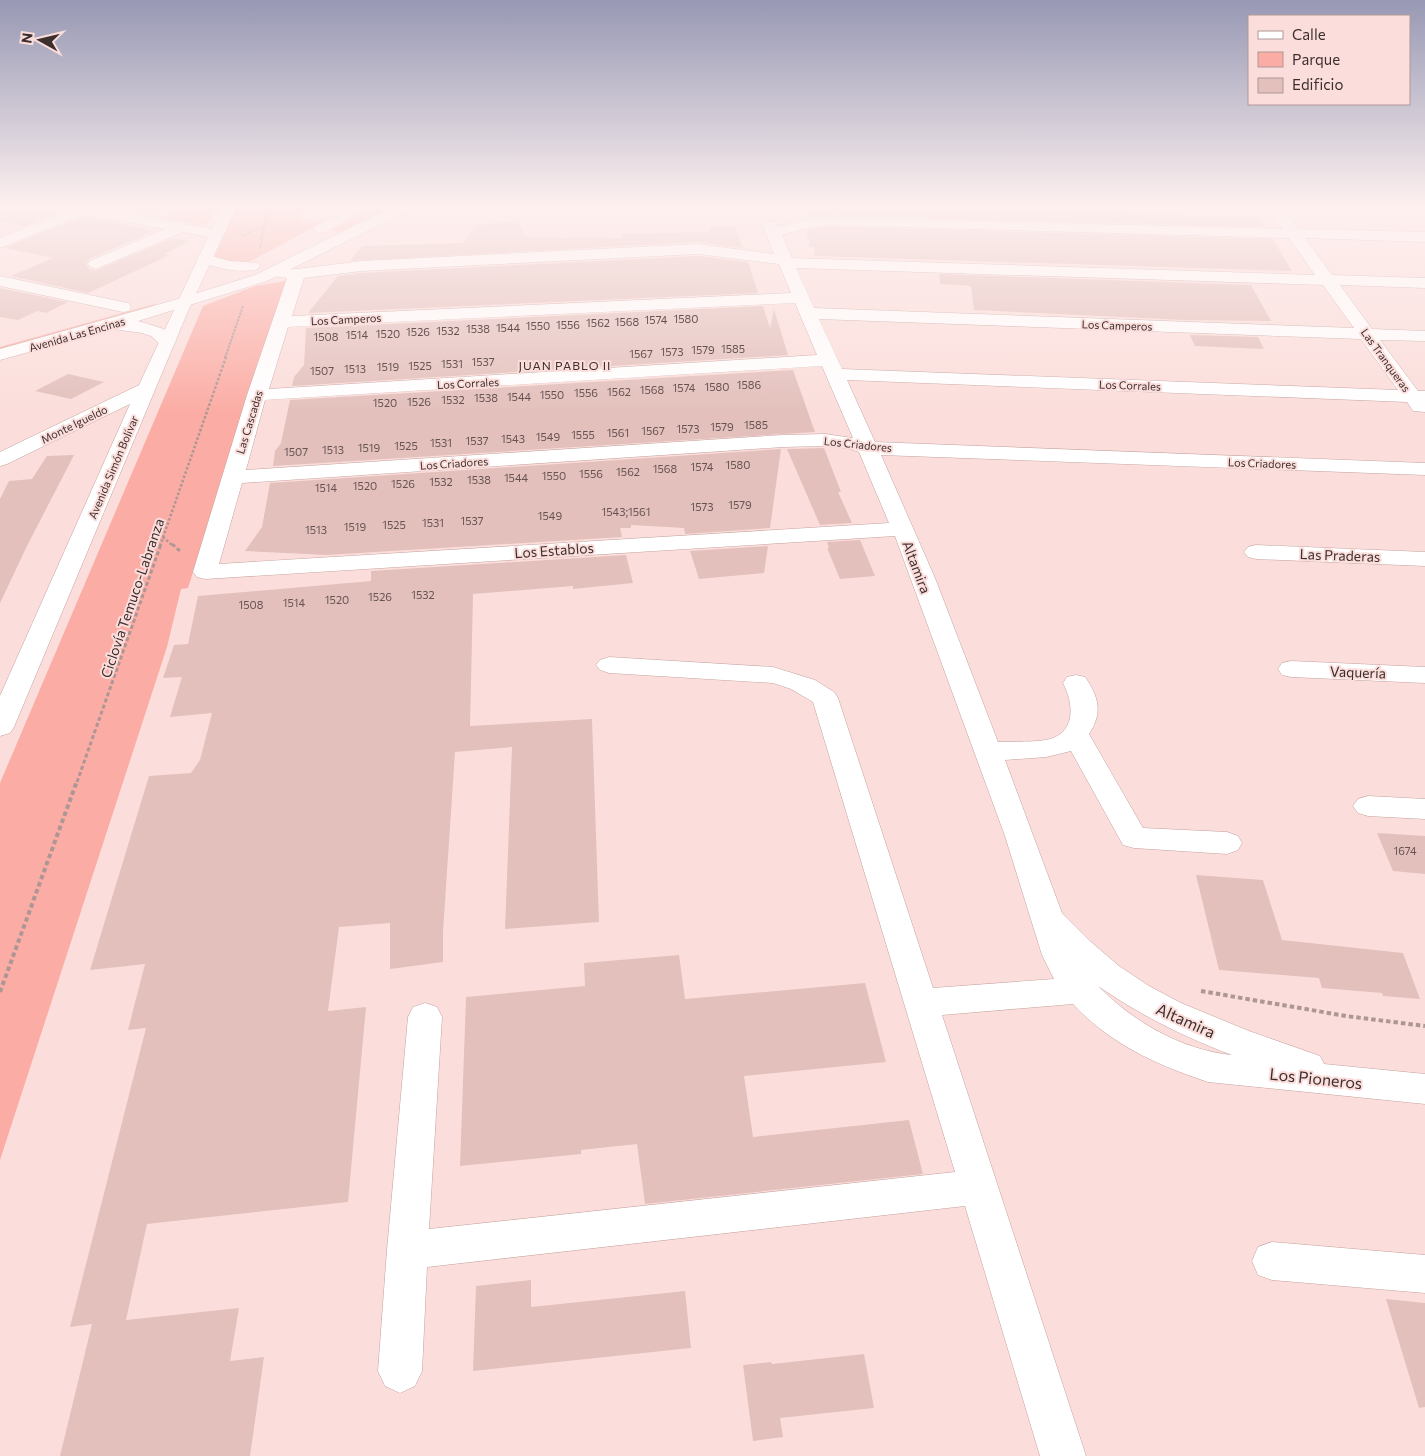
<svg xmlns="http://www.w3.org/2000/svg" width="1425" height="1456" font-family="Commissioner,sans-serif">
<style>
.green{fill:#fbada5}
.building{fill:#e3c0bc}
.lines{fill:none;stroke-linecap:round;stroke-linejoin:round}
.minor-casing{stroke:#c3a29e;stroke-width:1}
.major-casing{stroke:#c3a29e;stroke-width:1}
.path-far3{stroke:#ad9694;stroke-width:2;stroke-dasharray:2.5 1;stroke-linecap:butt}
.path-far2{stroke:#ad9694;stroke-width:2.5;stroke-dasharray:2.5 2;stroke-linecap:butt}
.path-far1{stroke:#ad9694;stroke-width:3;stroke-dasharray:4 2.5;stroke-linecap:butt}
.path{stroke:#ad9694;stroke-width:4;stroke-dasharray:4.5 3;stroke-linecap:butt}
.minor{fill:#fff;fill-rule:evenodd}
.major{fill:#fff;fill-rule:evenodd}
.labels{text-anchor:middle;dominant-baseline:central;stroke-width:4;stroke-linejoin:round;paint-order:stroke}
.number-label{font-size:11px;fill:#665352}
.far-street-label{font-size:11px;fill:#3d2f2e;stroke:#fbdedb}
.far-neighbourhood-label{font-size:12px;letter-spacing:1px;fill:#3d2f2e;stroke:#fbdedb}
.street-label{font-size:14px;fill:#3d2f2e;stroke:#fbdedb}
.near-street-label{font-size:16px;fill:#3d2f2e;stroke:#fbdedb}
</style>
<rect width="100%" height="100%" fill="#fbdedb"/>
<!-- green -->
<g class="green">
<path d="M 179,208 L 217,208 L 206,225 L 161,218 Z"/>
<path d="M 236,208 L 303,208 L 299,220 L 324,222 L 249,262 L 235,263 L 214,257 Z"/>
<path d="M 374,208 L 395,208 L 343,234 L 331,230 Z"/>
<path d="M 286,281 L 188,588 L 181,589 L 167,647 L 0,1160 L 0,783 L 203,306 L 255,286 Z"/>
<path d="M 155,304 L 154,308 L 0,352 L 0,347 Z"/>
</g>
<!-- building -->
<g class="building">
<path d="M 0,208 L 64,208 L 65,210 L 25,226 L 0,221 Z"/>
<path d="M 109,208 L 173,208 L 154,216 Z"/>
<path d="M 809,208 L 931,208 L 1258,217 L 1264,227 L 829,215 L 809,217 Z"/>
<path d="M 85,216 L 154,231 L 89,259 L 86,265 L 89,269 L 95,271 L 173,238 L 190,241 L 164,254 L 170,255 L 88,293 L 11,276 L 53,258 L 4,248 Z"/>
<path d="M 517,221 L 526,237 L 570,238 L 570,237 L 621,238 L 622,234 L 710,232 L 709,227 L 735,226 L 743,248 L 698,242 L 350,261 L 362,246 L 463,243 L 475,225 Z"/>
<path d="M 829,227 L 1273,239 L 1292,271 L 814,256 L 815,247 L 809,247 L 810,239 L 807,239 L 808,230 Z"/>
<path d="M 698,256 L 748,262 L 758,293 L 308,313 L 338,276 L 362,273 Z"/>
<path d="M 939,274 L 1251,285 L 1271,321 L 1184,320 L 974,310 L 971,286 L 940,284 Z"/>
<path d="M 0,288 L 68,302 L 46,313 L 37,311 L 18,320 L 0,317 Z"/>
<path d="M 763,306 L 770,328 L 774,309 L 788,355 L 292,386 L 294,377 L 304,365 L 306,328 Z"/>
<path d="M 1190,335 L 1258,337 L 1264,349 L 1195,346 Z"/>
<path d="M 793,370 L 815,432 L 273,466 L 275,451 L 281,443 L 290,400 Z"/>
<path d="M 68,374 L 104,382 L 71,399 L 35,391 Z"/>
<path d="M 824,448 L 841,492 L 838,492 L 852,523 L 820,525 L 787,449 Z"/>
<path d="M 781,449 L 770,528 L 685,534 L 684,528 L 631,525 L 631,528 L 620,528 L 622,537 L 327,555 L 245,551 L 262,527 L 270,483 Z"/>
<path d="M 74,455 L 27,546 L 0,603 L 0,499 L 9,481 L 32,479 L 47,456 Z"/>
<path d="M 860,540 L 875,576 L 840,579 L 827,548 L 829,548 L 827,542 Z"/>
<path d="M 768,546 L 764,573 L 699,579 L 690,551 Z"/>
<path d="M 626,555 L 633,583 L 573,589 L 573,586 L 473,594 L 470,726 L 592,719 L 599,922 L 505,929 L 512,747 L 455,752 L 443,932 L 443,962 L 390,969 L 390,923 L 339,927 L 328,1011 L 366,1007 L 348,1202 L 147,1224 L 126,1320 L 239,1308 L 230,1361 L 264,1357 L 250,1456 L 60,1456 L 92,1324 L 70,1327 L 146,1028 L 128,1030 L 145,964 L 90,970 L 149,776 L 191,773 L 200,760 L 212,713 L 170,717 L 182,677 L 163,678 L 174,645 L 188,644 L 198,596 L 371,581 L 371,571 Z"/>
<path d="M 1377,833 L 1425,836 L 1425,874 L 1393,871 Z"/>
<path d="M 1196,875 L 1263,880 L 1282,940 L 1403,953 L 1420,999 L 1383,996 L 1382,993 L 1322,988 L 1319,978 L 1219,970 Z"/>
<path d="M 679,955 L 685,999 L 865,983 L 886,1062 L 744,1076 L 753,1137 L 909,1120 L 923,1174 L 645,1204 L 637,1144 L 581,1150 L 581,1154 L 460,1166 L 466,997 L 585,986 L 584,963 Z"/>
<path d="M 531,1280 L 531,1307 L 685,1291 L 691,1348 L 473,1371 L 476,1286 Z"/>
<path d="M 1386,1299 L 1425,1303 L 1425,1407 L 1419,1408 Z"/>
<path d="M 864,1354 L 874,1408 L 780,1418 L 783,1437 L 753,1441 L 743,1365 L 771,1362 L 772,1364 Z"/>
</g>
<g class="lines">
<defs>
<g id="minor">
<path d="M 66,208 L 98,208 L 212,229 L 222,208 L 236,208 L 188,311 L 14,727 L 10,733 L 0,736 L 0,696 L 130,404 L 7,464 L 0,466 L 0,452 L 139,385 L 208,237 L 183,232 L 96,269 L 90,267 L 88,264 L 90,261 L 165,229 L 85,214 L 0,248 L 0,238 L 68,211 Z"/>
<path d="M 1268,208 L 1283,208 L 1298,229 L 1425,232 L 1425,242 L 1305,238 L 1332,275 L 1425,278 L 1425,288 L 1340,285 L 1372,329 L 1425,331 L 1425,341 L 1380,340 L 1418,391 L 1425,391 L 1425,412 L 1413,411 L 1407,402 L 847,380 L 875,442 L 1425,463 L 1425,475 L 881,455 L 935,578 L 998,742 C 1015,741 1034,743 1050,739 C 1077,731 1073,702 1063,683 L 1067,677 L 1076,675 L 1085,677 C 1099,697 1103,713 1089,734 L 1143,828 L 1227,832 L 1238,836 L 1242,843 L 1238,850 L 1227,854 L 1134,848 L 1123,845 L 1071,751 L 1046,757 L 1005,760 L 1062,913 L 1091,942 L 1119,966 L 1149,986 L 1181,1003 L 1249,1031 L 1320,1056 L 1324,1064 L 1425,1074 L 1425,1104 L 1208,1082 C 1157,1065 1110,1044 1073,1004 L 942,1015 L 1086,1456 L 1040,1456 L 965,1206 L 427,1267 L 422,1371 L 415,1386 L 400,1393 L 385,1386 L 378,1371 L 387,1250 L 408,1017 L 413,1007 L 425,1003 L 437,1007 L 442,1017 L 429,1229 L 955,1172 L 813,702 L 791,689 L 773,683 L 609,673 L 600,670 L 596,665 L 600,660 L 609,657 L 773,667 L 815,680 L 834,692 L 838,698 L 933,988 L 1054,979 L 1042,955 L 1005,836 L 895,536 L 205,579 L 197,577 L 193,572 L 247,395 L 287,278 L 272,276 L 270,273 L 272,270 L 297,269 L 362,261 L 698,244 L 774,254 L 763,225 L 765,222 L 775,222 L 778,227 L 809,219 L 829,217 L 1283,229 ZM 829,225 L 1289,238 L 1315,275 L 792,258 L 782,235 L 810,227 ZM 698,254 L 779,264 L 791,293 L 292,316 L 304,278 L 362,271 ZM 796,268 L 1323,285 L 1354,328 L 814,308 ZM 795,303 L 817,355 L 269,389 L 288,327 ZM 819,319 L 1361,339 L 1398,390 L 842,369 ZM 822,366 L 853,438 L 825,434 L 783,435 L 246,470 L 265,400 ZM 825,446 L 846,448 L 859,452 L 889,523 L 219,564 L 242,483 L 783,447 ZM 1098,986 C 1140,1015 1184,1037 1232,1055 C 1182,1050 1133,1022 1098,986 Z"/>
<path d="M 0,276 L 123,302 L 129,303 L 131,307 L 129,311 L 123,312 L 0,286 Z"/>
<path d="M 1256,545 L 1425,552 L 1425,566 L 1256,559 L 1248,557 L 1244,552 L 1248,547 Z"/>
<path d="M 1291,661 L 1425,667 L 1425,683 L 1291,677 L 1282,675 L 1278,669 L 1282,663 Z"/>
<path d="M 1368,796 L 1425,799 L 1425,819 L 1368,816 L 1358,813 L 1353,806 L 1358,799 Z"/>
<path d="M 1272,1242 L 1425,1255 L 1425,1293 L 1272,1280 L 1258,1275 L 1252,1261 L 1258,1247 Z"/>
</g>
<g id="major">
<path d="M 348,208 L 366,208 L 326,232 L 316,232 L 314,229 L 316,226 Z"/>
<path d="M 390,208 L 409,208 L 407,211 L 267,281 L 138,321 L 164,329 L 176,341 L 173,345 L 167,346 L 161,345 L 151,336 L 142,333 L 113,329 L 0,360 L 0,349 L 178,299 L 255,275 Z"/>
<path d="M 205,254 L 229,261 L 258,263 L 260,266 L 258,269 C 238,274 219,268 199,262 L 197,259 L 199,256 Z"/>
</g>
</defs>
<!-- minor casing -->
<use href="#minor" class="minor-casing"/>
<!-- major casing -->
<use href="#major" class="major-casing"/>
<!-- path-far3 -->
<g class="path-far3">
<path d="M 242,236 L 263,226 L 270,208"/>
<path d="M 260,248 L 263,230 L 273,208"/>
<path d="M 225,358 L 243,306"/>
</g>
<!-- path-far2 -->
<g class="path-far2">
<path d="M 163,537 L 173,546"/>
<path d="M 160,546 L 226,357"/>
</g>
<!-- path-far1 -->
<g class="path-far1">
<path d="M 172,544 L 181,552"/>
<path d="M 77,782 L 161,544"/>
</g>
<!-- path -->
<g class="path">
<path d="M 1201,991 L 1346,1016 L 1425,1026"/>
<path d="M 0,992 L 77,781"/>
</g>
<!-- minor -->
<use href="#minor" class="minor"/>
<!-- major -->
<use href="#major" class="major"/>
</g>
<!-- sky -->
<linearGradient id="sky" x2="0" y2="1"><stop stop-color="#9798b4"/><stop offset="0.5" stop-color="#fdf0ef"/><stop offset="1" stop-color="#fdf0ef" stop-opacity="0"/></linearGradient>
<rect width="1425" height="412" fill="url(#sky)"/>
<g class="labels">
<!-- number labels -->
<g class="number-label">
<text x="686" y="318">1580</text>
<text x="656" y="319">1574</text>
<text x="627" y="321">1568</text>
<text x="598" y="322">1562</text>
<text x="568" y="324">1556</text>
<text x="538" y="325">1550</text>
<text x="508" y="327">1544</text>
<text x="478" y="328">1538</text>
<text x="448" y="330">1532</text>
<text x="418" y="331">1526</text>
<text x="388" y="333">1520</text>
<text x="357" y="334">1514</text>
<text x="326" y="336">1508</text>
<text x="733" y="348">1585</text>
<text x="703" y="349">1579</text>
<text x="672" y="351">1573</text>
<text x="641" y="353">1567</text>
<text x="483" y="361">1537</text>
<text x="452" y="363">1531</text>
<text x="420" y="365">1525</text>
<text x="388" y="366">1519</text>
<text x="355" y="368">1513</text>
<text x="322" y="370">1507</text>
<text x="749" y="384">1586</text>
<text x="717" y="386">1580</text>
<text x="684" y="387">1574</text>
<text x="652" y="389">1568</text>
<text x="619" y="391">1562</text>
<text x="586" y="392">1556</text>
<text x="552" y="394">1550</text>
<text x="519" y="396">1544</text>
<text x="486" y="397">1538</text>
<text x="453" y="399">1532</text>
<text x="419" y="401">1526</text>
<text x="385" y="402">1520</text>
<text x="756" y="424">1585</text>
<text x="722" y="426">1579</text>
<text x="688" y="428">1573</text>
<text x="653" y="430">1567</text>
<text x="618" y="432">1561</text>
<text x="583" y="434">1555</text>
<text x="548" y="436">1549</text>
<text x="513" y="438">1543</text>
<text x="477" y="440">1537</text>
<text x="441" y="442">1531</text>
<text x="406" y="445">1525</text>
<text x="369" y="447">1519</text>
<text x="333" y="449">1513</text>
<text x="296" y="451">1507</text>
<text x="738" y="464">1580</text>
<text x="702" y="466">1574</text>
<text x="665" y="468">1568</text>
<text x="628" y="471">1562</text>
<text x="591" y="473">1556</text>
<text x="554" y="475">1550</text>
<text x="516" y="477">1544</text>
<text x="479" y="479">1538</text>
<text x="441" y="481">1532</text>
<text x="403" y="483">1526</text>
<text x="365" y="485">1520</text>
<text x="326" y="487">1514</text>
<text x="740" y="504">1579</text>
<text x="702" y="506">1573</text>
<text x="626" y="511">1543;1561</text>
<text x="550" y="515">1549</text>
<text x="472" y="520">1537</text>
<text x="433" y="522">1531</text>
<text x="394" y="524">1525</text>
<text x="355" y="526">1519</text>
<text x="316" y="529">1513</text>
<text x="423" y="594">1532</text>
<text x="380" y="596">1526</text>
<text x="337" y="599">1520</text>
<text x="294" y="602">1514</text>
<text x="251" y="604">1508</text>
<text x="1405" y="850">1674</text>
</g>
<!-- far-street labels -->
<g class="far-street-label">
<text transform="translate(346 319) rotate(-3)">Los Camperos</text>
<text transform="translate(1117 325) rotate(2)">Los Camperos</text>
<text transform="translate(77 334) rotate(-16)">Avenida Las Encinas</text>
<text transform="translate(1386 360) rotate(54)">Las Tranqueras</text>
<text transform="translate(468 383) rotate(-3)">Los Corrales</text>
<text transform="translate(1130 385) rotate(2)">Los Corrales</text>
<text transform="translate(249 422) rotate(-73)">Las Cascadas</text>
<text transform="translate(74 424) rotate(-26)">Monte Igueldo</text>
<text transform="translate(858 444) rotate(6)">Los Criadores</text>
<text transform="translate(454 463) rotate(-4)">Los Criadores</text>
<text transform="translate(1262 463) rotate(2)">Los Criadores</text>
<text transform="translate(113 467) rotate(-67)">Avenida Simón Bolívar</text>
</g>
<!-- far-neighbourhood labels -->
<g class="far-neighbourhood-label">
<text x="565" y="365">JUAN PABLO II</text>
</g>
<!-- street labels -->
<g class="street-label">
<text transform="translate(554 550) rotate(-4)">Los Establos</text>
<text transform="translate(1340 555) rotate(2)">Las Praderas</text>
<text transform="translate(917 567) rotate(69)">Altamira</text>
<text transform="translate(132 598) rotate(-71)">Ciclovía Temuco-Labranza</text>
<text transform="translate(1358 672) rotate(2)">Vaquería</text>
</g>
<!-- near-street labels -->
<g class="near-street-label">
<text transform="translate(1186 1020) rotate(24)">Altamira</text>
<text transform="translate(1316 1078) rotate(6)">Los Pioneros</text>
</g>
</g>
<!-- legend -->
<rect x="1248" y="15" width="162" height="90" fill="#fbdedb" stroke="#af9896"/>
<rect x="1258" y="31" width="25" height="8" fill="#ffffff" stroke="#af9896"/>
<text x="1292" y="40" font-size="15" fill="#3d2f2e">Calle</text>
<rect x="1258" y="52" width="25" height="15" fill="#fbada5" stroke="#af9896"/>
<text x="1292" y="65" font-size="15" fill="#3d2f2e">Parque</text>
<rect x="1258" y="78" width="25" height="15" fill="#e3c0bc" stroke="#af9896"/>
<text x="1292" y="90" font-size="15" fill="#3d2f2e">Edificio</text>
<!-- north arrow -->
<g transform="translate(40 40) rotate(278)" stroke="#fbdedb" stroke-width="4" paint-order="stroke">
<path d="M0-4L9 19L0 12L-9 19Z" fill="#3d2f2e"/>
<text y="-8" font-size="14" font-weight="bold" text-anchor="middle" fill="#3d2f2e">N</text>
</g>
</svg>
